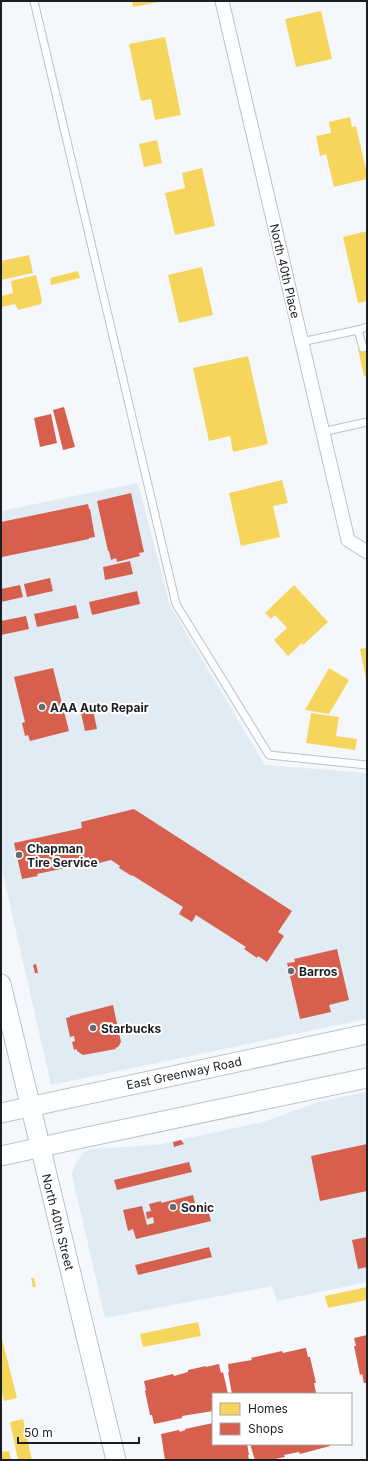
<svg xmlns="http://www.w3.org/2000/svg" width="368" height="1461" font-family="Inter,sans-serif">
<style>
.built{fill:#e1ebf4}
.homes{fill:#f6d55c}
.shops{fill:#d6604d}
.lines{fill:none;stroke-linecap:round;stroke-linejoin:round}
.service-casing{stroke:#bec1c4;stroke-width:9}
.minor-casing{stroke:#bec1c4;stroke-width:15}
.secondary-casing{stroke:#bec1c4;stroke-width:21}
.service{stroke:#fdfeff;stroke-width:7}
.minor{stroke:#fdfeff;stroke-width:13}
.secondary{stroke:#fdfeff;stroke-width:19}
.poi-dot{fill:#686b6e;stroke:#fff;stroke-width:1.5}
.labels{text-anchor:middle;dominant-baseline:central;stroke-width:4;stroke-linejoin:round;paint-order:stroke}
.street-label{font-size:12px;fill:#1c1f22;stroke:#fff}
.poi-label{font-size:12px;font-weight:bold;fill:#1c1f22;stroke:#fff;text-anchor:start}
</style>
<rect width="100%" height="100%" fill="#f4f8fc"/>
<!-- built -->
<g class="built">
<path d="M 138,483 L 170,606 L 265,765 L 367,773 L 367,1019 L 51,1085 L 1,865 L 1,511 Z"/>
<path d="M 367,1092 L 367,1282 L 277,1301 L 272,1286 L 105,1318 L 72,1175 L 74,1166 L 83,1153 L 90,1149 L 156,1145 L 263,1122 L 319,1102 Z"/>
</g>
<!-- homes -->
<g class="homes">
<path d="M 132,1 L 159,1 L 159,2 L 133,7 Z"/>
<path d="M 321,11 L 332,59 L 296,67 L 285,19 Z"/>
<path d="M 165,37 L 181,115 L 155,120 L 151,99 L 141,101 L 129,44 Z"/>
<path d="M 350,117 L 352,127 L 356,126 L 367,174 L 367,179 L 334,187 L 326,154 L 320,156 L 316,136 L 331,133 L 329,122 Z"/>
<path d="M 157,140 L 162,163 L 144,167 L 139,144 Z"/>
<path d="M 202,168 L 215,226 L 175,235 L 165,193 L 185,188 L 182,173 Z"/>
<path d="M 367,231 L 367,301 L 358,303 L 343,237 Z"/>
<path d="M 29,255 L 33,273 L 1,280 L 1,261 Z"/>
<path d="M 202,267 L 213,315 L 179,323 L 168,275 Z"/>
<path d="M 78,271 L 80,278 L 51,285 L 50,278 Z"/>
<path d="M 36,275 L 42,301 L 41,302 L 41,304 L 18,310 L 15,304 L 2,307 L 1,296 L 13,293 L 11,281 Z"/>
<path d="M 367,347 L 367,375 L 364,376 L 358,349 Z"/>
<path d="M 248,356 L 268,444 L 233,452 L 230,436 L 209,441 L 193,368 Z"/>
<path d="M 282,480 L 288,503 L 273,506 L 280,537 L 241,546 L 229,493 Z"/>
<path d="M 294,585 L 328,622 L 303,645 L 302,643 L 288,656 L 274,640 L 287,628 L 275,615 L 271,619 L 265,613 Z"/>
<path d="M 367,647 L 367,679 L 366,679 L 360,649 Z"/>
<path d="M 329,668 L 349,680 L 329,714 L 305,710 Z"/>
<path d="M 311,713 L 339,717 L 336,736 L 357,739 L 355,750 L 306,743 Z"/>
<path d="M 31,1278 L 34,1278 L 36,1287 L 33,1287 Z"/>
<path d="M 367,1287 L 367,1300 L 328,1308 L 325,1296 Z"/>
<path d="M 198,1322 L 201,1336 L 143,1347 L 140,1334 Z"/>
<path d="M 1,1335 L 17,1398 L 4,1401 L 1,1389 Z"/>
<path d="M 23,1419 L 32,1460 L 18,1460 L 10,1422 Z"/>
<path d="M 1,1446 L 3,1452 L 9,1451 L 11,1460 L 1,1460 Z"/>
</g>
<!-- shops -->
<g class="shops">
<path d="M 64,407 L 75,447 L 63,450 L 53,410 Z"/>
<path d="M 51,414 L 57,443 L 40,447 L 34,418 Z"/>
<path d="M 131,493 L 144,552 L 139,553 L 140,556 L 117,562 L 116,558 L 111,560 L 109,551 L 108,551 L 97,501 Z"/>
<path d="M 88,504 L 89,509 L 90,509 L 95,537 L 89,538 L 89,539 L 2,557 L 1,522 Z"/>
<path d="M 130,561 L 133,574 L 105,580 L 103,567 Z"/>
<path d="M 50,578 L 53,591 L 27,597 L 24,584 Z"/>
<path d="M 20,585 L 23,597 L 1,602 L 1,589 Z"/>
<path d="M 137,591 L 140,604 L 92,615 L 89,602 Z"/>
<path d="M 76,605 L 79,618 L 37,627 L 34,614 Z"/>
<path d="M 26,616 L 29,629 L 1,635 L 1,621 Z"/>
<path d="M 53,668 L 69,731 L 30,741 L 28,735 L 25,736 L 22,723 L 25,722 L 14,677 Z"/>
<path d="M 93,710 L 97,729 L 85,731 L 81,713 Z"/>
<path d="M 134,809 L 292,911 L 278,932 L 284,936 L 267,962 L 258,956 L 257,958 L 244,949 L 246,947 L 196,915 L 192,922 L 179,914 L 183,907 L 132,875 L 132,876 L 119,868 L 120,866 L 111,860 L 91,865 L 89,857 L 64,863 L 65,868 L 37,874 L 38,876 L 22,879 L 14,843 L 82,828 L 81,822 Z"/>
<path d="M 337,949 L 349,1000 L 329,1005 L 331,1012 L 300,1019 L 287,963 L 295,962 L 294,959 Z"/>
<path d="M 36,964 L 38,973 L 35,973 L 33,965 Z"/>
<path d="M 113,1005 L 121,1042 L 118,1047 L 115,1048 L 116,1049 L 83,1055 L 77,1051 L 77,1049 L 74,1050 L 72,1042 L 75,1041 L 74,1036 L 70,1037 L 66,1018 L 70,1017 L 70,1016 Z"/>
<path d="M 181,1140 L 184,1144 L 174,1147 L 173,1142 Z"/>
<path d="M 367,1144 L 367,1191 L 320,1201 L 311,1156 Z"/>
<path d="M 189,1162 L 192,1172 L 117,1190 L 114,1180 Z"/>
<path d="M 193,1195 L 197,1213 L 208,1210 L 211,1221 L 136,1239 L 133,1229 L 128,1231 L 123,1210 L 142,1206 L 147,1225 L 154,1223 L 153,1217 L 147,1219 L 146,1212 L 151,1211 L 149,1204 L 161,1201 L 161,1203 Z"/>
<path d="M 367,1237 L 367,1267 L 358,1269 L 352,1240 Z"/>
<path d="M 209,1247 L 212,1257 L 138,1275 L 135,1265 Z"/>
<path d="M 367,1335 L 367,1383 L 364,1383 L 362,1374 L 360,1375 L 354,1346 L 356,1346 L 354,1338 Z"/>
<path d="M 305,1348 L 306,1348 L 308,1357 L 310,1357 L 316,1383 L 314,1383 L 316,1393 L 232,1394 L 228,1372 L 229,1372 L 228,1364 L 252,1360 L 251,1358 L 282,1351 L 283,1353 Z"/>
<path d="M 219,1364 L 221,1373 L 223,1372 L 228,1394 L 213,1394 L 213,1411 L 182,1416 L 182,1418 L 154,1424 L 152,1415 L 150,1415 L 145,1391 L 146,1390 L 144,1381 L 173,1374 L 174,1376 L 188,1372 L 188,1370 L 206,1366 L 206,1367 Z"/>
<path d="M 213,1423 L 213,1444 L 247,1444 L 249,1455 L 248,1455 L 249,1460 L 165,1460 L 161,1434 L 179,1430 L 180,1432 L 185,1430 L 185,1429 Z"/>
<path d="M 250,1444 L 330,1444 L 330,1446 L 300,1454 L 299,1452 L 284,1455 L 285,1457 L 270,1460 L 255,1460 Z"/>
</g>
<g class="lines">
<defs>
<g id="service">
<path d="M 34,1 L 176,604 L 269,755 L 367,765"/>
<path d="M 358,330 L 367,327"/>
<path d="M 301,342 L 358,330 L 363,348"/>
<path d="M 322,432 L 367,422"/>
</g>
<path id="minor" d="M 222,1 L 348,540 L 367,552"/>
<g id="secondary">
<path d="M 1,984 L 116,1460"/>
<path d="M 1,1113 L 367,1034"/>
<path d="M 1,1156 L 73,1140 L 367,1078"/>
</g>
</defs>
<!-- service casing -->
<use href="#service" class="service-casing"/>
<!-- minor casing -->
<use href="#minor" class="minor-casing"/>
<!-- secondary casing -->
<use href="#secondary" class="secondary-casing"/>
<!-- service -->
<use href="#service" class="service"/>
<!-- minor -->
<use href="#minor" class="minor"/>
<!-- secondary -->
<use href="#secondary" class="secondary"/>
</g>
<!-- markers -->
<g class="poi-dot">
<circle cx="42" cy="707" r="4"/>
<circle cx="19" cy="855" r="4"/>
<circle cx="291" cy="971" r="4"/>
<circle cx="93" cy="1028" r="4"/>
<circle cx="173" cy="1207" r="4"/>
</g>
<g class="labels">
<!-- street labels -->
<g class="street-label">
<text transform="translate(285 271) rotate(77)">North 40th Place</text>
<text transform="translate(184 1073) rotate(-12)">East Greenway Road</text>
<text transform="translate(58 1222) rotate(76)">North 40th Street</text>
</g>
<!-- poi labels -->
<g class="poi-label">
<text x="50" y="707">AAA Auto Repair</text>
<text x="27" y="848">Chapman<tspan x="27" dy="14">Tire Service</tspan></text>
<text x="299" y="971">Barros</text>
<text x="101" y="1028">Starbucks</text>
<text x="181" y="1207">Sonic</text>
</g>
</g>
<!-- border -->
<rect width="368" height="1461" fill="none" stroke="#1c1f22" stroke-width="4"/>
<!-- legend -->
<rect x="212" y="1393" width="140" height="52" fill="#ffffff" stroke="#a4a5a7"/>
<rect x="220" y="1403" width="20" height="12" fill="#f6d55c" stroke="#a4a5a7"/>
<text x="248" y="1413" font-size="12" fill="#1c1f22">Homes</text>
<rect x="220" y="1423" width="20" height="12" fill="#d6604d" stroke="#a4a5a7"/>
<text x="248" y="1433" font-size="12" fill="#1c1f22">Shops</text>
<!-- scale -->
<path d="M18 1437v6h121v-6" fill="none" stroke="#1c1f22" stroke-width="2"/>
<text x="24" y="1437" font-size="12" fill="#1c1f22" stroke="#ffffff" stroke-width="3" paint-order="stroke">50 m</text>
</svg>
